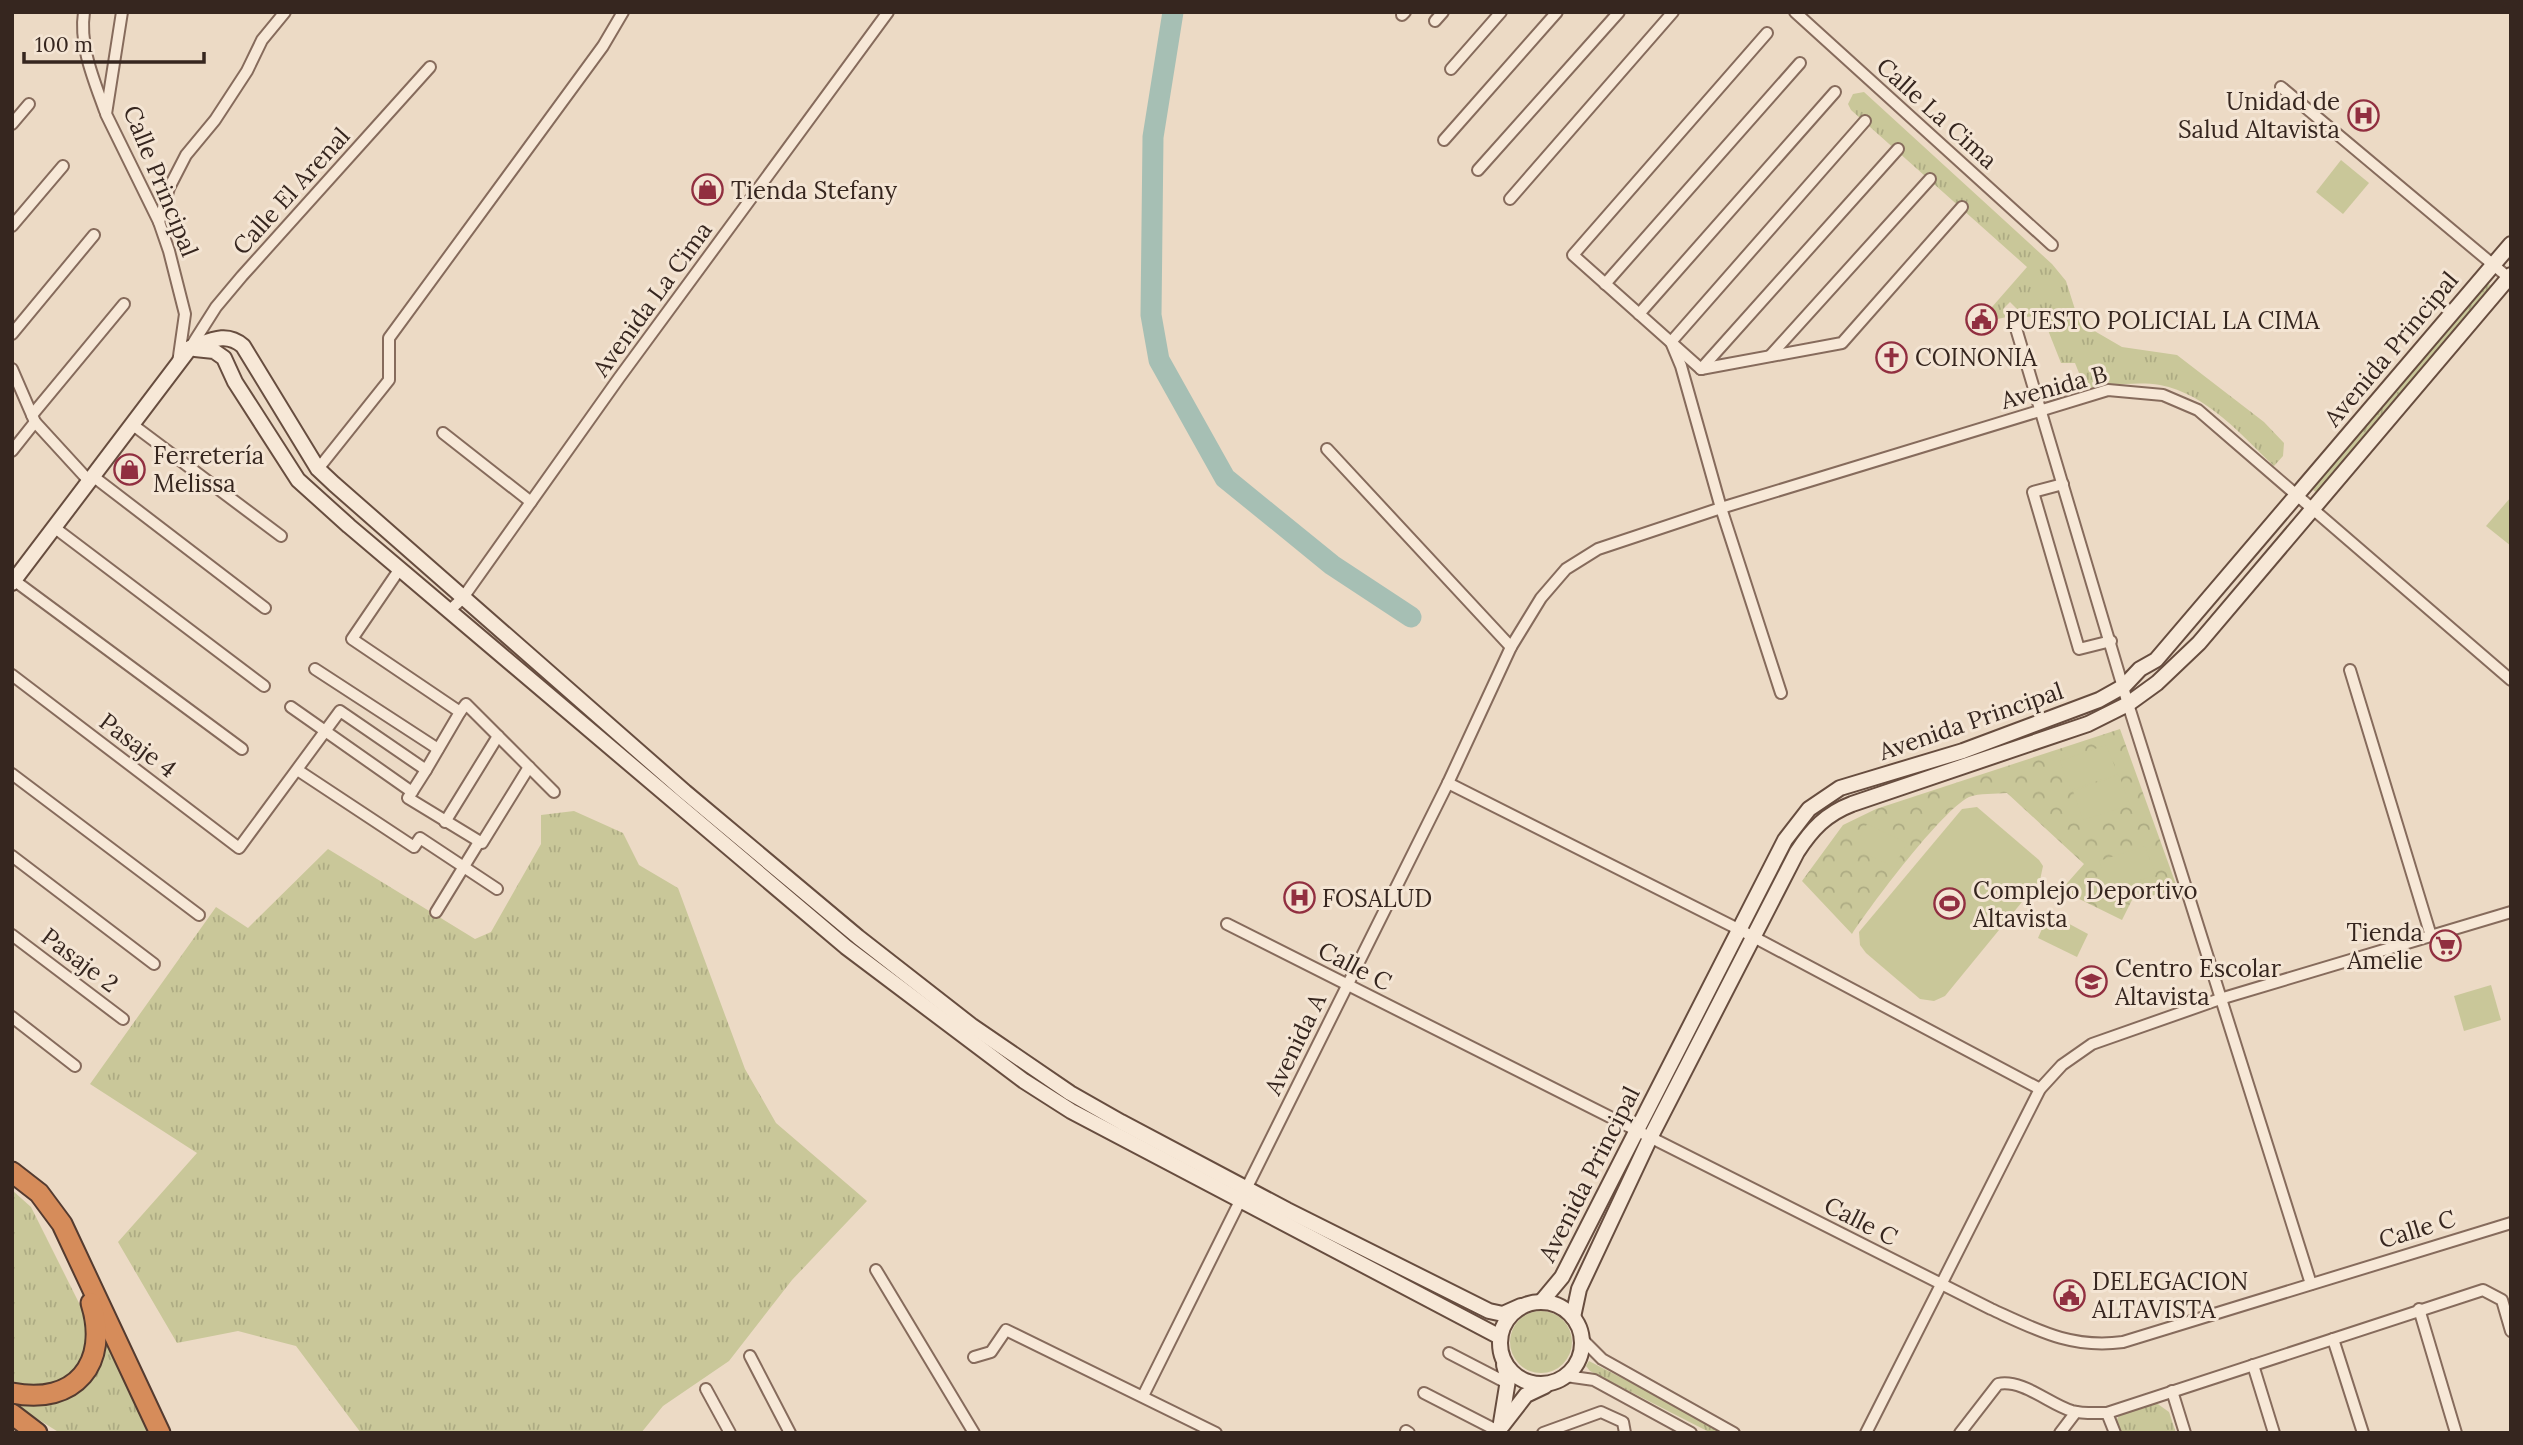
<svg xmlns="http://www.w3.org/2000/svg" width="2523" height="1445" font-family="Lora,serif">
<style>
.grass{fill:url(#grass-tufts)}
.forest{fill:url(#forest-crowns)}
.pitch{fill:#c9c799}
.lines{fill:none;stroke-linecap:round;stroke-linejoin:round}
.river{stroke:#a6bfb4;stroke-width:21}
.street-casing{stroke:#866b5c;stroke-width:14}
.secondary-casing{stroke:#674d3f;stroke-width:18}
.highway-casing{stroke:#543b30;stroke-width:23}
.street{stroke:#f7e8d7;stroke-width:10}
.secondary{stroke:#f7e8d7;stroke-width:14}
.highway{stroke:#d68c5a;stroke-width:19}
.labels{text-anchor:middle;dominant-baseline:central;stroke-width:6;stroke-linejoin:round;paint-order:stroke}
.poi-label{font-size:24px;fill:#36261f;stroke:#f4e5d4;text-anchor:start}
.street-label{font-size:24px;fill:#36261f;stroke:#f4e5d4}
</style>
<defs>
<pattern id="grass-tufts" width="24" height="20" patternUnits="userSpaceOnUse" patternTransform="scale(1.75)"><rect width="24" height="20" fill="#c9c799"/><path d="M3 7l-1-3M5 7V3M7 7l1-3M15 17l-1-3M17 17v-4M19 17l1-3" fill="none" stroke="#adab83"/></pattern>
<pattern id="forest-crowns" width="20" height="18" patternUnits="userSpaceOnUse" patternTransform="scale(1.75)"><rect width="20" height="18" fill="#c9c799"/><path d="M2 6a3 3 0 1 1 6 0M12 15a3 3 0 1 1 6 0" fill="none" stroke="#adab83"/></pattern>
</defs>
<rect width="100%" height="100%" fill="#ecdac5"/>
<!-- grass -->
<g class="grass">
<path d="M 1864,92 L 2052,264 L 2066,281 L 2079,322 L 2122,347 L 2177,355 L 2264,422 L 2284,443 L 2283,456 L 2274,466 C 2241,435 2207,394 2160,385 C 2136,381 2109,386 2085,388 L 2075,363 L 2061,363 L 2042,315 L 2020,318 L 2019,311 L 2010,302 L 2003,309 L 2007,317 L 1978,323 L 2027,267 L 1851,110 L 1848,104 L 1853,94 Z"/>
<path d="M 2487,282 L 2493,288 L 2317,493 L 2312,489 L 2312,485 Z"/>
<path d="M 574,811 L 623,833 L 639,865 L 678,888 L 745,1069 L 776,1123 L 867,1201 L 792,1280 L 729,1361 L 663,1406 L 641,1433 L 361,1433 L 296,1346 L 238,1331 L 177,1343 L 118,1242 L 197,1153 L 90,1084 L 216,907 L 248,928 L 328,849 L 475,939 L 491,932 L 541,844 L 541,815 Z"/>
<path d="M 12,1190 L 31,1207 L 90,1325 L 87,1350 L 77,1366 L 62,1380 L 37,1389 L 12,1381 Z"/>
<circle cx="1541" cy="1342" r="31"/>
<path d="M 107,1342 L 152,1433 L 60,1433 L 12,1403 L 26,1403 L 101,1359 Z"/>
<path d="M 1589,1361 L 1728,1433 L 1711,1433 L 1590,1371 L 1586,1366 Z"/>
<path d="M 2155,1402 L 2169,1412 L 2176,1433 L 2119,1433 L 2115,1423 L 2120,1414 Z"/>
</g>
<!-- forest -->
<path class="forest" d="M 2120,729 L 2178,890 L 2132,900 L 2122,920 L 2061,890 L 2084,864 L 2007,793 C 1996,794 1979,793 1969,797 C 1941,811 1871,905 1852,934 L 1802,881 L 1843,825 L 1876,809 Z"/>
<!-- pitch -->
<g class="pitch">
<path d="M 2341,160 L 2369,183 L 2343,214 L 2316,192 Z"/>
<path d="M 2511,497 L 2511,546 L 2486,526 Z"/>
<path d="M 2106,745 L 2118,774 L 2071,790 L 2060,761 Z"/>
<path d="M 2119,775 L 2130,805 L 2083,820 L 2073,791 Z"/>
<path d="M 1977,807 L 2039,860 L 2043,866 L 2040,880 L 1945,996 L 1934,1001 L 1920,999 L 1866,953 L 1860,945 L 1859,932 L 1962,809 Z"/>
<path d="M 1867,824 L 1907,843 L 1894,867 L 1853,848 Z"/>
<path d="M 2145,846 L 2156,875 L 2110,890 L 2099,861 Z"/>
<path d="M 2049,913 L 2088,934 L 2077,957 L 2038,938 Z"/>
<path d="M 2491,985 L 2501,1020 L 2464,1031 L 2454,996 Z"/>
</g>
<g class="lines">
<!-- river -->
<path class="river" d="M 1173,12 L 1153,137 L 1151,315 L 1159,360 L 1225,478 L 1332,565 L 1411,617"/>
<defs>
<g id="street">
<path d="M 84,12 C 79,46 94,80 105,111"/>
<path d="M 122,12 L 106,114 L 159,222 L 169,251 L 185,314 L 178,363"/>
<path d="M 1795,12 L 2052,245"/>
<path d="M 1402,15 L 1405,12"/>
<path d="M 1435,21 L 1443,12"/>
<path d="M 1451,69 L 1501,12"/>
<path d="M 2281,87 L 2509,278"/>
<path d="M 12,124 L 29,104"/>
<path d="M 1444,140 L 1557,12"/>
<path d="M 1478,170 L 1619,12"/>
<path d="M 1510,199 L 1673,12"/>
<path d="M 159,222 L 169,188 L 186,155 L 215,120 L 247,71 L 262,40 L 285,12"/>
<path d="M 12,226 L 63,166"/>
<path d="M 1605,284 L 1800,63"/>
<path d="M 1639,314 L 1835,92"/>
<path d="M 2015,325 L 2128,704 L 2311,1284"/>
<path d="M 12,334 L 94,235"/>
<path d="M 190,348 L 216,307 L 242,276 L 430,67"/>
<path d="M 1770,356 L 1930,179"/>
<path d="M 12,369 L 35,422 L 90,482"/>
<path d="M 1701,369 L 1573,255 L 1767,33"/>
<path d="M 1701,369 L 1842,343 L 1962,207"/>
<path d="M 1701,369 L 1898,149"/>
<path d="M 32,415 L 124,304"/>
<path d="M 133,425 L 281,536"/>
<path d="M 443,433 L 531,502"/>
<path d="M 1327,449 L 1511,647"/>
<path d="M 12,451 L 35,422"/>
<path d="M 318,469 L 389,380 L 389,338 L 603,46 L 623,12"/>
<path d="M 94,477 L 265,608"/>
<path d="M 2063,484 L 2033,492 L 2079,649 L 2111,641"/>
<path d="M 55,528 L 264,686"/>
<path d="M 15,581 L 242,749"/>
<path d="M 450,610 L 462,599 L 619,378 L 888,12"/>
<path d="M 315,669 L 438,749"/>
<path d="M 2350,670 L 2431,936"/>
<path d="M 12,675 L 239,848 L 340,711 L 426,770 L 460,712 L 352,639 L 399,570"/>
<path d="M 1781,693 L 1721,508 L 1681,366 L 1671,342 L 1865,121"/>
<path d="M 291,707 L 412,792 L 426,770"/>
<path d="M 460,712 L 466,704 L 554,792"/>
<path d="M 299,771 L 414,847 L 420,838 L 497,889"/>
<path d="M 12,774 L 199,915"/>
<path d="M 1448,783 L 1748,934 L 2040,1089"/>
<path d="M 412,792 L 408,798 L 482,843 L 529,767"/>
<path d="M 445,822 L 498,736"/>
<path d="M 12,856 L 154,964"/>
<path d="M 436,912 L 479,842"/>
<path d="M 1227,924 L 1991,1309 C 2037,1330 2071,1349 2123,1342 L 2511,1223"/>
<path d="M 12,935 L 123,1019"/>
<path d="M 12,1017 L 75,1066"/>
<path d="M 876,1270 L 974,1433"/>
<path d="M 2419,1309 L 2456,1433"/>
<path d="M 1582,1339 L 1602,1359 L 1734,1433"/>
<path d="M 2333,1339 L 2363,1433"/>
<path d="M 1449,1353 L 1507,1383"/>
<path d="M 750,1356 L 790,1433"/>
<path d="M 974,1357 L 991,1352 L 1006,1330 L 1216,1433"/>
<path d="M 2253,1365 L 2274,1433"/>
<path d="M 1566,1376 L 1594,1380 L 1691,1433"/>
<path d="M 706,1389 L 730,1433"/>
<path d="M 2172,1391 L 2185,1433"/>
<path d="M 1424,1393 L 1498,1431"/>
<path d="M 1143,1396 L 1448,783 L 1511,647 L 1541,598 L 1566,569 L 1598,549 L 1721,508 L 2108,390 L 2163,395 L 2198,410 L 2511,680"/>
<path d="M 2107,1413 L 2115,1433"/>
<path d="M 1406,1431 L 1409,1433"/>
<path d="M 1543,1433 L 1601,1412 L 1623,1422 L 1625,1433"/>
<path d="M 1866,1433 L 2040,1089 L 2062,1065 L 2092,1044 L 2220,999 L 2511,912"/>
<path d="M 1960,1433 L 1998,1384 C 2023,1379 2049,1404 2072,1411 C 2083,1414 2095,1413 2107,1413 L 2483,1290 L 2502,1300 L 2511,1331"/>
<path d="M 2060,1433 L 2076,1412"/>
</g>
<g id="secondary">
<path d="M 190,348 C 210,341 226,331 243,346 L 318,469 L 334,484 L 685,792 L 858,937 L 972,1026 L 1070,1093 L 1121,1122 L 1287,1210 L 1489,1311 L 1503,1314 L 1521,1306"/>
<path d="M 195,349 L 214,351 L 224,358 L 235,382 L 298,480 L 349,526 L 846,947 L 1024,1081 L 1071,1111 L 1500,1337"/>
<path d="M 12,583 L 190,348"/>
<path d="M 1542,1301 L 1562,1277 L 1785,840 L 1809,809 L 1840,788 L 1963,751 L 2099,700 L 2124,686 L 2140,669 L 2156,660 L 2511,244"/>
<circle cx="1541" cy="1343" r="41"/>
<path d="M 1573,1317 L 1579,1289 L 1650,1138 L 1797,852 C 1812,829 1826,814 1852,804 L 2088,724 L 2128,704 L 2157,683 L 2199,643 L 2511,275"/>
<path d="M 1502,1426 L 1526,1395 L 1545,1386"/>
<path d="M 1500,1429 L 1508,1380 L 1504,1365"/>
</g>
<g id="highway">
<path d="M 12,1172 L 39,1193 L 62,1224 L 160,1433"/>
<path d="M 12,1393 C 75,1406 110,1363 91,1303"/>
<path d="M 12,1414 L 37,1433"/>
</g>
</defs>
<!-- street casing -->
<use href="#street" class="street-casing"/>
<!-- secondary casing -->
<use href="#secondary" class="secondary-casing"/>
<!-- highway casing -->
<use href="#highway" class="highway-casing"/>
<!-- street -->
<use href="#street" class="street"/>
<!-- secondary -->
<use href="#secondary" class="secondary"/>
<!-- highway -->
<use href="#highway" class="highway"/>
</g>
<!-- icons -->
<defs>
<symbol id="hospital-ring" viewBox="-11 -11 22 22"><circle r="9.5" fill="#f4e5d4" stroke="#912f40" stroke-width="1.5"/><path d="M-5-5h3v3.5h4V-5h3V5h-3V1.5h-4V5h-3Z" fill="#912f40"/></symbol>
<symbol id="shop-ring" viewBox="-11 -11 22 22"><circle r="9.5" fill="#f4e5d4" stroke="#912f40" stroke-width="1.5"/><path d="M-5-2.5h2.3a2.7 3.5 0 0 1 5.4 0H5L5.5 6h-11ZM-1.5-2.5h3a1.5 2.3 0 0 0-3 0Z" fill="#912f40"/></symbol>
<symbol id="civic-ring" viewBox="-11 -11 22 22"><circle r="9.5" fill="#f4e5d4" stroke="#912f40" stroke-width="1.5"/><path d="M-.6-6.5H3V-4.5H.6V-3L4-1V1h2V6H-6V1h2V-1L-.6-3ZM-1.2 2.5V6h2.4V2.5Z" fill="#912f40"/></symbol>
<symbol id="church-ring" viewBox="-11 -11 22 22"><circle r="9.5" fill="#f4e5d4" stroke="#912f40" stroke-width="1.5"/><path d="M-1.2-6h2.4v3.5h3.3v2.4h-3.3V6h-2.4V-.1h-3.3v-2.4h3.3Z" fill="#912f40"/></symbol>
<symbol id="stadium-ring" viewBox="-11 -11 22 22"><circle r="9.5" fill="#f4e5d4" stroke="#912f40" stroke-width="1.5"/><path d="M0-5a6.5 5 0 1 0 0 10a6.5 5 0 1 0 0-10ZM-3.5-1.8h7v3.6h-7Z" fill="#912f40"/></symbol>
<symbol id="supermarket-ring" viewBox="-11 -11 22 22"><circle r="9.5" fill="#f4e5d4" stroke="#912f40" stroke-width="1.5"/><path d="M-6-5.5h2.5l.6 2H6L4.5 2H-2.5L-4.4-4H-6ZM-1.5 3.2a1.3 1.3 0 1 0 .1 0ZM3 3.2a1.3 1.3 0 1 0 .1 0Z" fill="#912f40"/></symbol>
<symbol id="school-ring" viewBox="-11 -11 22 22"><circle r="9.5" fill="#f4e5d4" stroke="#912f40" stroke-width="1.5"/><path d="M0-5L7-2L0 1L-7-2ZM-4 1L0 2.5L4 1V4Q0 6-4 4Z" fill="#912f40"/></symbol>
</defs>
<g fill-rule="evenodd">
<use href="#hospital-ring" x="2346" y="98" width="35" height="35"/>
<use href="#shop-ring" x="690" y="172" width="35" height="35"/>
<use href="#civic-ring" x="1964" y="302" width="35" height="35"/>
<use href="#church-ring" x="1874" y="340" width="35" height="35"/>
<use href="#shop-ring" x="112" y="452" width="35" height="35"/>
<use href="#hospital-ring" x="1282" y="880" width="35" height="35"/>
<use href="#stadium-ring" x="1932" y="886" width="35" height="35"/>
<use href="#supermarket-ring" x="2428" y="928" width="35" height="35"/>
<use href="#school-ring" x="2074" y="964" width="35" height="35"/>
<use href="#civic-ring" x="2052" y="1278" width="35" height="35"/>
</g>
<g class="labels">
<!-- poi labels -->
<g class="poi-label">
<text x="2340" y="101" text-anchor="end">Unidad de<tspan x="2340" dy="28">Salud Altavista</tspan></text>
<text x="731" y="190">Tienda Stefany</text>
<text x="2005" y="320">PUESTO POLICIAL LA CIMA</text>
<text x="1915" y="357">COINONIA</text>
<text x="153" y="455">Ferretería<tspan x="153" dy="28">Melissa</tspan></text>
<text x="1973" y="890">Complejo Deportivo<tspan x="1973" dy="28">Altavista</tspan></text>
<text x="1322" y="898">FOSALUD</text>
<text x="2423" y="932" text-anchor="end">Tienda<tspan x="2423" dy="28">Amelie</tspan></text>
<text x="2115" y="968">Centro Escolar<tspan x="2115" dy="28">Altavista</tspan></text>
<text x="2092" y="1281">DELEGACION<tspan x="2092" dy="28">ALTAVISTA</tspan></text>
</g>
<!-- street labels -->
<g class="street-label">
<text transform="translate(1937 113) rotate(42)">Calle La Cima</text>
<text transform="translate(161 181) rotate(68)">Calle Principal</text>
<text transform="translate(291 191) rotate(-48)">Calle El Arenal</text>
<text transform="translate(652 299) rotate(-54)">Avenida La Cima</text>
<text transform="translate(2391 349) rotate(-50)">Avenida Principal</text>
<text transform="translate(2054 387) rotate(-15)">Avenida B</text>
<text transform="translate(1971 721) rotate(-19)">Avenida Principal</text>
<text transform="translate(138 745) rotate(37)">Pasaje 4</text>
<text transform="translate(80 960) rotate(37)">Pasaje 2</text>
<text transform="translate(1355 966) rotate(27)">Calle C</text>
<text transform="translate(1295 1044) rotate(-64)">Avenida A</text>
<text transform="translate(1589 1174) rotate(-63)">Avenida Principal</text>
<text transform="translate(1861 1221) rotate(27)">Calle C</text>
<text transform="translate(2417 1229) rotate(-17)">Calle C</text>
</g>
</g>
<!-- border -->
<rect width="2523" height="1445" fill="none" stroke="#36261f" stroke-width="28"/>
<!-- scale -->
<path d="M24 52v10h180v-10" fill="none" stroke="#36261f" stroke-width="3.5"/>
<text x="35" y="52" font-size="21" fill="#36261f" stroke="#f4e5d4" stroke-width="5" paint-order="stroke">100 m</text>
</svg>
